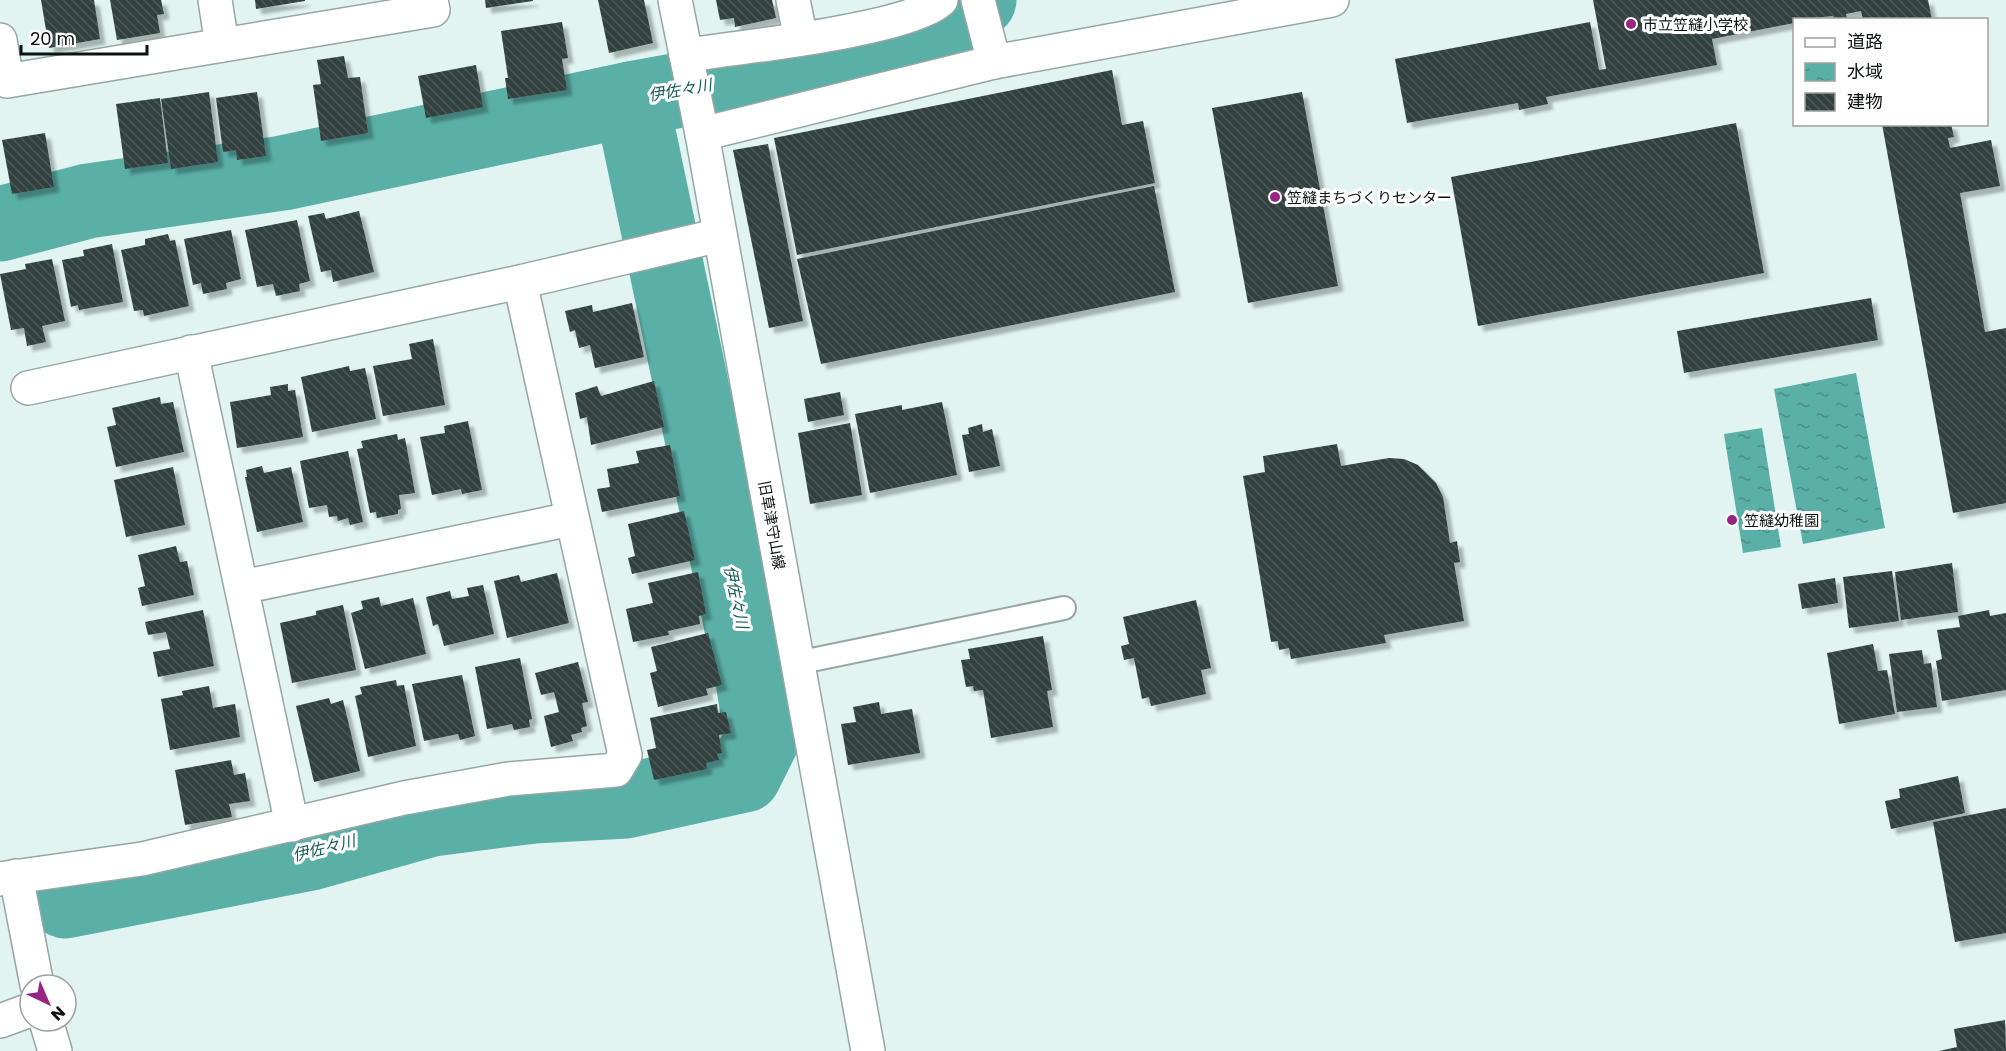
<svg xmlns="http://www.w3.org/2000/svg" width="2006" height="1051" font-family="Poppins,'Noto Sans JP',sans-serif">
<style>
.water{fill:url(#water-ripples)}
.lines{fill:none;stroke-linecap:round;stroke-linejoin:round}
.river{stroke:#5aafa7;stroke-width:75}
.building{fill:url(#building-back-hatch);filter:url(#shadow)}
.lane-casing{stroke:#95a7a5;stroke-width:26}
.street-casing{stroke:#95a7a5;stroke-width:36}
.secondary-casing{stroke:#95a7a5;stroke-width:36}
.lane{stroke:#fff;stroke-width:22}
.street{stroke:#fff;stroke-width:33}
.secondary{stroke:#fff;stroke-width:33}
.poi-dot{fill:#982481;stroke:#fff;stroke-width:2}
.labels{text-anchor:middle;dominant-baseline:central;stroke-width:6;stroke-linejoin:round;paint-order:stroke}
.poi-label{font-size:15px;fill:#0b1211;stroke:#fff;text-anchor:start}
.street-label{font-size:15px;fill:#0b1211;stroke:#fff}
.water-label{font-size:16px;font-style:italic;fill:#145c57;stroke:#fff}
</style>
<defs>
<pattern id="water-ripples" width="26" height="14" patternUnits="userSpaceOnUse" patternTransform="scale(1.5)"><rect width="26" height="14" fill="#5aafa7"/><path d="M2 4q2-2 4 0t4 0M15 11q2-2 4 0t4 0" fill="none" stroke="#498d87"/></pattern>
<pattern id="building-back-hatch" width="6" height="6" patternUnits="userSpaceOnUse" patternTransform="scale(1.5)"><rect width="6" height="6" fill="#32413f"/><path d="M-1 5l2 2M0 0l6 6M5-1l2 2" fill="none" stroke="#4c5957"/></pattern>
<filter id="shadow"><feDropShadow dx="5.5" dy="5.5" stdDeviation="1.5" flood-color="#0004"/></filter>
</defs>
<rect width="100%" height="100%" fill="#e1f4f1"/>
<!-- water -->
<g class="water">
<path d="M 1856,373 L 1885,528 L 1803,544 L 1774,389 Z"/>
<path d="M 1762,428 L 1781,547 L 1743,553 L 1724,434 Z"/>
</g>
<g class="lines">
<!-- river -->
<g class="river">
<path d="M 0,224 L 88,201 L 283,173 L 631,99"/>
<path d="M 65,901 L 311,853 L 432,819 L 534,806 L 626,801 L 744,775 L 762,739 L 753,680 L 631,99 L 871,55 L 926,40 L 979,0"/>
</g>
</g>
<!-- building -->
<g class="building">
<path d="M 41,0 L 94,0 L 100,39 L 49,48 Z"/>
<path d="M 110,0 L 161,0 L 164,14 L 157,15 L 160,33 L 117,40 Z"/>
<path d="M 255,0 L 305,0 L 305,1 L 256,9 Z"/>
<path d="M 485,0 L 533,0 L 533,1 L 486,8 Z"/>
<path d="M 598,0 L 644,0 L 653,43 L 609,53 Z"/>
<path d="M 716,0 L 772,0 L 776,18 L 735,27 L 734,18 L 720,20 Z"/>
<path d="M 1593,0 L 1928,0 L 1932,20 L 1863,20 L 1861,11 L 1846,14 L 1847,20 L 1834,20 L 1833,16 L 1794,20 L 1794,23 L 1712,39 L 1717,65 L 1546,97 L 1548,104 L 1519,110 L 1518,103 L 1407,123 L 1395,59 L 1590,22 L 1599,70 L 1606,69 Z"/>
<path d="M 562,22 L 568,58 L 562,59 L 567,90 L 508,99 L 505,78 L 508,78 L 501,31 Z"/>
<path d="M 344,56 L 348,78 L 360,77 L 368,133 L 321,141 L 313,85 L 321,84 L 317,60 Z"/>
<path d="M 476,65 L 483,107 L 426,118 L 418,76 Z"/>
<path d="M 1112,70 L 1122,125 L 1143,121 L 1155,183 L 797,255 L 774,138 Z"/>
<path d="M 209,92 L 218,162 L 171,169 L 161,99 Z"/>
<path d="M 257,92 L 266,156 L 237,160 L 236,150 L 223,152 L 216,98 Z"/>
<path d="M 1302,92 L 1338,286 L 1248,303 L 1212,108 Z"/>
<path d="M 160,98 L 168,163 L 125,169 L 116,104 Z"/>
<path d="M 1736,123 L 1764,273 L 1478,326 L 1451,177 Z"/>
<path d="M 1882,124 L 1951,124 L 1954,137 L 1948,138 L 1950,148 L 1991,140 L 2000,186 L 1960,193 L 1985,332 L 2006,328 L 2006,503 L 1953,513 Z"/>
<path d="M 45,133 L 54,187 L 12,194 L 2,140 Z"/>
<path d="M 768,144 L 803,321 L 769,328 L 733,150 Z"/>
<path d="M 1154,186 L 1175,292 L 821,364 L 797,259 Z"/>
<path d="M 359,211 L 374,272 L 333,282 L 331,270 L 321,272 L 308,216 L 324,213 L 326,219 Z"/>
<path d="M 297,220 L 310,281 L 299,284 L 300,291 L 276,296 L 273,284 L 257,287 L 245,230 Z"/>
<path d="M 231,230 L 241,279 L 226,283 L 227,289 L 203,294 L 201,283 L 193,285 L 184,239 Z"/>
<path d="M 168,234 L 170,241 L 175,240 L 189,306 L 144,316 L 143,310 L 134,311 L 121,250 L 145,245 L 145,239 Z"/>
<path d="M 112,244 L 123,302 L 79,310 L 78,305 L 71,307 L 62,260 L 84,256 L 83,250 Z"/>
<path d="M 52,259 L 65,321 L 42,326 L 46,342 L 27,346 L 24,328 L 11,330 L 0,274 L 26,269 L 25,264 Z"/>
<path d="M 1871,298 L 1878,340 L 1684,373 L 1677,331 Z"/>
<path d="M 632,303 L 644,357 L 595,368 L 590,345 L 579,348 L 575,330 L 570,332 L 565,311 L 592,305 L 593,312 Z"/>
<path d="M 433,339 L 445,405 L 383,416 L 373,366 L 412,359 L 409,344 Z"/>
<path d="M 349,366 L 350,371 L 365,368 L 376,419 L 312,432 L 301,377 Z"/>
<path d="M 654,381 L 664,427 L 591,445 L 587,417 L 580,419 L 575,393 L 597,386 L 601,396 Z"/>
<path d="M 288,384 L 288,391 L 295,390 L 303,437 L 237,448 L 230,402 L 271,395 L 270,387 Z"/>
<path d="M 840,392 L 844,415 L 808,422 L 804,399 Z"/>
<path d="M 160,397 L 161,404 L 173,402 L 184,452 L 116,467 L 107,427 L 116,425 L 112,408 Z"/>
<path d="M 942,402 L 957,475 L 870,493 L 855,414 L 902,405 L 902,410 Z"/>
<path d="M 468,421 L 482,490 L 462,494 L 461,489 L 432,495 L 420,437 L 445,433 L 444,426 Z"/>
<path d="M 850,423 L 862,495 L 810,504 L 798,433 Z"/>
<path d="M 982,424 L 983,432 L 992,429 L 1000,466 L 969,472 L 962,435 L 969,434 L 968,428 Z"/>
<path d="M 397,434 L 398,440 L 405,438 L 415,493 L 399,495 L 401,509 L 398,510 L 398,514 L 377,518 L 376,512 L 370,513 L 357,449 L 363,448 L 361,441 Z"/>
<path d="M 1337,444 L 1341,466 L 1389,458 L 1404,459 L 1418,465 L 1436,483 L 1443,497 L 1450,543 L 1457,541 L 1460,562 L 1454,563 L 1464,621 L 1384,635 L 1386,643 L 1291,659 L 1289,648 L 1279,650 L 1278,641 L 1271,642 L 1243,476 L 1265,472 L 1263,456 Z"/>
<path d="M 670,445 L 680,496 L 602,512 L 597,489 L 610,487 L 607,469 L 639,463 L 636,451 Z"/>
<path d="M 348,451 L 363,522 L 350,525 L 348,518 L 338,521 L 337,516 L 329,517 L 327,505 L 309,508 L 300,461 Z"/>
<path d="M 262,466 L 264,473 L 291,467 L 303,522 L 257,532 L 245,477 L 247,477 L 246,470 Z"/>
<path d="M 173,467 L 185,525 L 126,537 L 114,480 Z"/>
<path d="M 684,511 L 695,560 L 632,574 L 628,558 L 635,556 L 628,524 Z"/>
<path d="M 176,546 L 180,562 L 187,561 L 194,595 L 142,606 L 138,588 L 145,586 L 138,555 Z"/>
<path d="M 1952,563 L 1958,612 L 1901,620 L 1895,572 Z"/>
<path d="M 1892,571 L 1899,621 L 1849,628 L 1843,577 Z"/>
<path d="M 698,572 L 706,614 L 699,616 L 700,624 L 668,631 L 669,635 L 633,642 L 626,609 L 653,603 L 648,583 Z"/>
<path d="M 557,573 L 569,623 L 507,638 L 494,581 L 519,575 L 521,582 Z"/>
<path d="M 1835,578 L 1838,603 L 1802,609 L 1798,584 Z"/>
<path d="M 483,585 L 494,634 L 444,646 L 438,624 L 433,626 L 426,597 L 450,591 L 452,599 L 469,596 L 467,588 Z"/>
<path d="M 379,597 L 381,606 L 413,598 L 426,654 L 365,669 L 351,613 L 363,609 L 361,601 Z"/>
<path d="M 1196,600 L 1211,668 L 1201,670 L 1206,694 L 1151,706 L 1149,697 L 1142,699 L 1134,658 L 1124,660 L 1121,646 L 1129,644 L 1123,617 Z"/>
<path d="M 343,605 L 356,670 L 292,683 L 280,623 L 316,615 L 316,611 Z"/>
<path d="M 203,610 L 214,666 L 158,677 L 153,652 L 170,649 L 166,632 L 148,635 L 145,622 Z"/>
<path d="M 1989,610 L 1990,616 L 2006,613 L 2006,690 L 1942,701 L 1936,661 L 1942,659 L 1937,630 L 1960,627 L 1958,616 Z"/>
<path d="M 708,633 L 722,685 L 706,689 L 708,695 L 658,707 L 650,673 L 657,671 L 651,647 Z"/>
<path d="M 1043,636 L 1052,690 L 1047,691 L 1053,727 L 991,738 L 983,690 L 974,691 L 973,686 L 966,687 L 961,660 L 970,659 L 968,649 Z"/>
<path d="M 1873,644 L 1878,671 L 1887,670 L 1895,714 L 1839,724 L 1827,653 Z"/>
<path d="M 1922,650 L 1924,664 L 1931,663 L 1937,707 L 1897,712 L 1889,654 Z"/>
<path d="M 520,658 L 532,719 L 529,720 L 530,727 L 514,730 L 512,724 L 487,729 L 475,667 Z"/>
<path d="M 578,662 L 588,702 L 582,703 L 587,726 L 581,728 L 582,732 L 571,735 L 573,741 L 551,747 L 544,716 L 559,712 L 554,692 L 541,695 L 535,673 Z"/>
<path d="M 462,675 L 475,736 L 460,740 L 458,734 L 424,741 L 412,684 Z"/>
<path d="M 396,680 L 397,686 L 404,685 L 416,746 L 368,757 L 355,696 L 362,694 L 360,687 Z"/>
<path d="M 209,686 L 213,708 L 235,704 L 240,737 L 170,750 L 161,699 L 183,695 L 182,691 Z"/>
<path d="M 329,698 L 331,704 L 343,700 L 360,771 L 314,782 L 296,706 Z"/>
<path d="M 879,702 L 881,714 L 912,709 L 920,753 L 848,765 L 841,724 L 856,722 L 853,707 Z"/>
<path d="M 717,704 L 718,713 L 726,712 L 731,733 L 719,735 L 722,753 L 717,754 L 719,760 L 706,763 L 707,769 L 654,780 L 647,750 L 656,748 L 650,718 Z"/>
<path d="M 231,760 L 234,775 L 245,773 L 250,801 L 229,804 L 232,817 L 185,825 L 175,770 Z"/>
<path d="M 1958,776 L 1965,813 L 1891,829 L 1885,801 L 1900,798 L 1899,789 Z"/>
<path d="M 2006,808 L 2006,933 L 1955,942 L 1933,822 Z"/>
<path d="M 2005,1020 L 2006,1051 L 1939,1051 L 1957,1047 L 1954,1029 Z"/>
</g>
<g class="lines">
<defs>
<path id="lane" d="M 797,663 L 1064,608"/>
<g id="street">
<path d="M 215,0 L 222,45"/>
<path d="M 793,0 L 801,39"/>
<path d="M 978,0 L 994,62"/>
<path d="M 0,40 L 7,81 L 433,10 L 431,0"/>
<path d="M 686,55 C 736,48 910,30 941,0"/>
<path d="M 702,134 L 994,62 L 1332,0"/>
<path d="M 191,352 L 292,825"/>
<path d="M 28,388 L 520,282 L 720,235"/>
<path d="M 242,587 L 571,519"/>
<path d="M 16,876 L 37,985"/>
<path d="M 0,879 L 142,859 L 404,798 L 508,779 L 616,770 L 625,755 L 520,282"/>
<path d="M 0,1021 L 30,1010"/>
<path d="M 46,1021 L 55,1051"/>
</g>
<path id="secondary" d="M 675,0 L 702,134 L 868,1051"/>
</defs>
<!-- lane casing -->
<use href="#lane" class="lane-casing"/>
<!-- street casing -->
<use href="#street" class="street-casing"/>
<!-- secondary casing -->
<use href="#secondary" class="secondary-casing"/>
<!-- lane -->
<use href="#lane" class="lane"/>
<!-- street -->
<use href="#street" class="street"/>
<!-- secondary -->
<use href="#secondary" class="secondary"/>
</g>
<!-- markers -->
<g class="poi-dot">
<circle cx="1631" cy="24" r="6"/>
<circle cx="1275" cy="197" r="6"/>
<circle cx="1732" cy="520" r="6"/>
</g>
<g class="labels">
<!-- poi labels -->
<g class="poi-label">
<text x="1643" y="24">市立笠縫小学校</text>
<text x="1287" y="197">笠縫まちづくりセンター</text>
<text x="1744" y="520">笠縫幼稚園</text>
</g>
<!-- street labels -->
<g class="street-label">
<text transform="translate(772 525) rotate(80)">旧草津守山線</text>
</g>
<!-- water labels -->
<g class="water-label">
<text transform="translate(680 90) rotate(-10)">伊佐々川</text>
<text transform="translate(736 597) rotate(78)">伊佐々川</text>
<text transform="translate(324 848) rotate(-14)">伊佐々川</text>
</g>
</g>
<!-- legend -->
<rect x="1793" y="18" width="195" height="108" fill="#ffffff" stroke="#9da0a0" stroke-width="1.5"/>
<rect x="1805" y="38" width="30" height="9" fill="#ffffff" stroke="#9da0a0" stroke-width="1.5"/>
<text x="1847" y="48" font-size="18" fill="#0b1211">道路</text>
<rect x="1805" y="63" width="30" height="18" fill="url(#water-ripples)" stroke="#9da0a0" stroke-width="1.5"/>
<text x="1847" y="78" font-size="18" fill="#0b1211">水域</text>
<rect x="1805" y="93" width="30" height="18" fill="url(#building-back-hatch)" stroke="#9da0a0" stroke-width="1.5"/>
<text x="1847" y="108" font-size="18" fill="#0b1211">建物</text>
<!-- north arrow -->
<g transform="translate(48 1003) rotate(136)"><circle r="28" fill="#ffffff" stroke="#9da0a0" stroke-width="1.5"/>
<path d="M0-4.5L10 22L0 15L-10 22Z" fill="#982481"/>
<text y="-9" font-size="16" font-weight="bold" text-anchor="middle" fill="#0b1211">N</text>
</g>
<!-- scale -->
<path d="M21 45v9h126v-9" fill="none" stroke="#0b1211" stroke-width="3"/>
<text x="30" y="45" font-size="18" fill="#0b1211" stroke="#ffffff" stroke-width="4.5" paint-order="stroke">20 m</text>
</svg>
